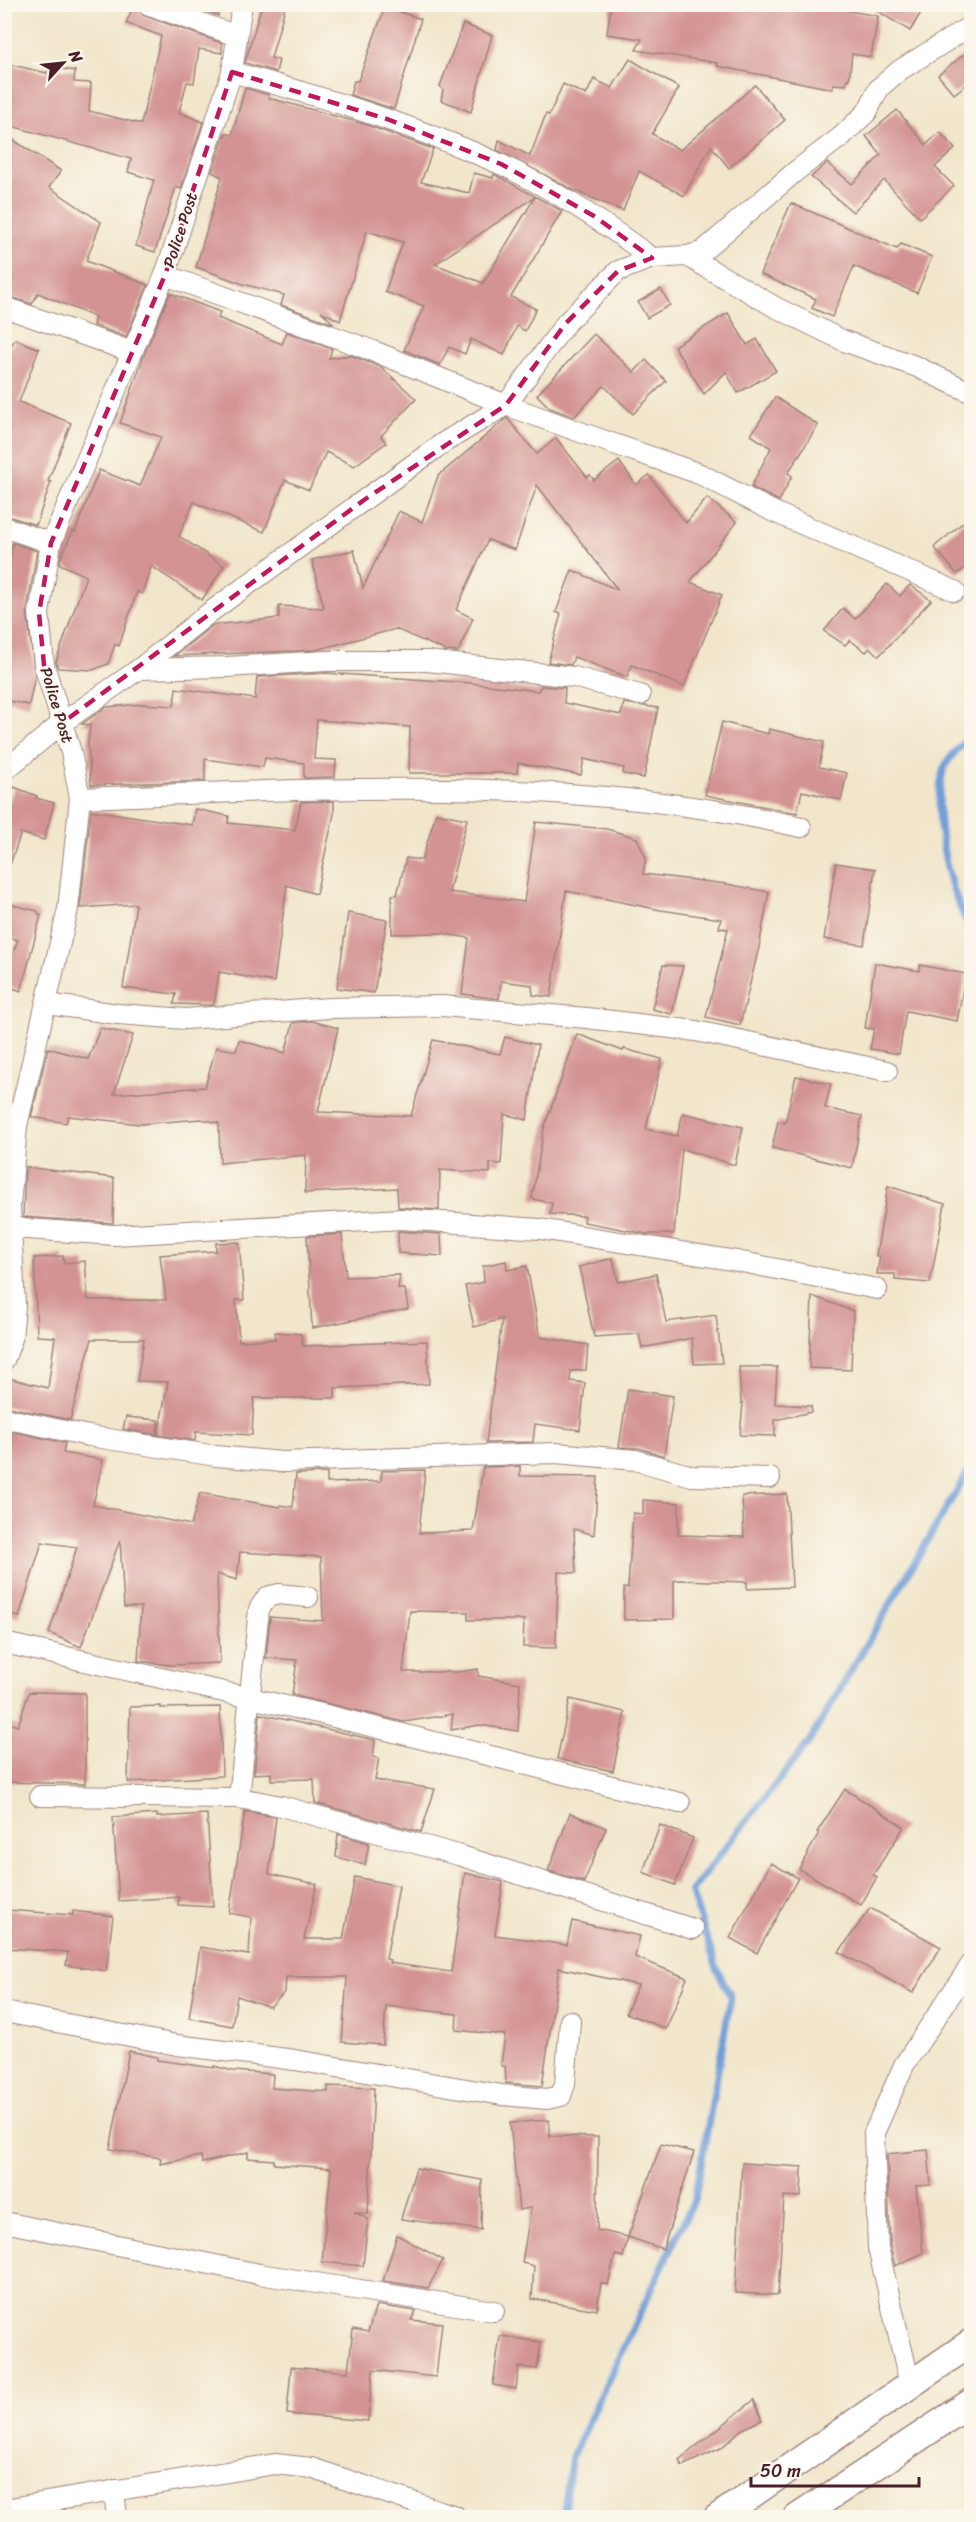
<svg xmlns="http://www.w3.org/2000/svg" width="976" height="2522" font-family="Sriracha,sans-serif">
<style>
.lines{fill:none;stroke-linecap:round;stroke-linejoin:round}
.stream{stroke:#709ed8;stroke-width:7}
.building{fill:#d39392;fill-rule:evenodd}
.street-casing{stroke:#9e827b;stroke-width:22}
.secondary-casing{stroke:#9e827b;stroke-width:30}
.street{stroke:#fff;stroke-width:20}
.secondary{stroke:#fff;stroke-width:27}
.marked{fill:none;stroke:#c2185b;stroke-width:4.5;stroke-dasharray:12 8;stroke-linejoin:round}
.labels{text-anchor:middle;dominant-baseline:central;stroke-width:4.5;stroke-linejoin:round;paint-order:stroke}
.street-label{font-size:16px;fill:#4a1f2b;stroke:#fbf7ec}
</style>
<rect width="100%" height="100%" fill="#fbf7ec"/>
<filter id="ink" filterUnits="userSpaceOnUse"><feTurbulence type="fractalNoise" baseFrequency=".0167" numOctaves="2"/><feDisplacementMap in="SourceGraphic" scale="12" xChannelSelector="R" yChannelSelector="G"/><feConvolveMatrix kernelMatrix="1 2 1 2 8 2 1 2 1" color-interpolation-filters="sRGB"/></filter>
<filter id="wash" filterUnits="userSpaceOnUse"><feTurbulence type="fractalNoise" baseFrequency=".008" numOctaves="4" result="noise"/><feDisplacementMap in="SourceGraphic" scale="24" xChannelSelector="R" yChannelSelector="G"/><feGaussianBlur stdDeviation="1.35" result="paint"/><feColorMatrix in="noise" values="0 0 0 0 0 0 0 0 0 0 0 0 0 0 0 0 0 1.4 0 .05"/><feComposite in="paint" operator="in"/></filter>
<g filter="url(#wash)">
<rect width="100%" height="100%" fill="#f1e6cb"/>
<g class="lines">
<!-- stream -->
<g class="stream">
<path d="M 972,734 C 963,744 946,759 943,771 C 932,815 947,892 972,930"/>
<path d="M 563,2518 L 572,2456 L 695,2198 L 731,1997 L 717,1969 L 691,1891 L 809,1742 L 972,1465"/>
</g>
</g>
<g id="blocks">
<!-- building -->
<g class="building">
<path d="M 184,4 L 219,4 L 218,16 Z"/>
<path d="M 262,4 L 286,4 L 271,58 L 279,60 L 276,72 L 245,63 Z"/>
<path d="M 611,4 L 835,4 L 834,8 L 878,16 L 871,57 L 852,54 L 849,80 L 847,79 L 846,85 L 833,84 L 833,89 L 717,66 L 718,63 L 636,50 L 642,39 L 607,34 Z"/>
<path d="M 866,4 L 926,4 L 910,31 Z"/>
<path d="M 134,5 L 143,15 L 222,43 L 222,53 L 199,49 L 194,83 L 187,82 L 179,112 L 203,122 L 181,189 L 176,187 L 155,252 L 136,246 L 154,180 L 128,172 L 131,159 L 4,124 L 4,63 L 47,73 L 49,67 L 75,71 L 74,82 L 91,83 L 89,111 L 141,124 L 161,36 L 126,23 Z"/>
<path d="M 385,7 L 421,19 L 394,109 L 350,95 L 354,81 L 358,81 Z"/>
<path d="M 463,24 L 492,35 L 471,112 L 441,100 L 443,90 L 440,86 Z"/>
<path d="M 972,48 L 972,80 L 954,94 L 938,75 Z"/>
<path d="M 630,59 L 679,88 L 652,134 L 680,150 L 755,85 L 785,120 L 729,168 L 711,146 L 684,196 L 639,171 L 623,211 L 575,191 L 497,150 L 499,140 L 530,156 L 546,114 L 549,115 L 563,84 L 586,95 L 594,79 L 612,88 Z"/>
<path d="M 245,88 L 269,95 L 269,98 L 364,124 L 433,149 L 421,182 L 469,193 L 474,173 L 493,178 L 494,174 L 562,211 L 511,297 L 536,309 L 525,331 L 517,326 L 504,355 L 471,339 L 465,354 L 449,347 L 440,365 L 404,350 L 424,306 L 385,292 L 403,242 L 367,231 L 340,321 L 321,311 L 334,324 L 281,305 L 284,295 L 243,284 L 196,267 L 222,177 L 212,172 L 225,133 L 225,137 L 226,133 L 232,135 ZM 535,197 L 483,283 L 435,264 Z"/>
<path d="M 897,110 L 926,145 L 940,132 L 955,149 L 935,167 L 954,186 L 920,218 L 884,180 L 853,212 L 811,177 L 827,163 L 852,184 L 881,155 L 866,136 Z"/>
<path d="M 4,134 L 61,171 L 49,187 L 101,222 L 86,261 L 148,285 L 126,337 L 93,325 L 95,317 L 38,293 L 32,304 L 4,295 Z"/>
<path d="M 791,203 L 897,249 L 901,244 L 932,257 L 917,293 L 854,266 L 832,317 L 812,308 L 816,299 L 760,274 Z"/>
<path d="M 661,289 L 670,305 L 647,318 L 638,302 Z"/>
<path d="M 170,293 L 220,312 L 218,318 L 282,344 L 287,332 L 332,349 L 329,358 L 350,355 L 381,367 L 416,399 L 381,436 L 386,443 L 354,466 L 326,452 L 309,490 L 285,480 L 264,532 L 194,502 L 179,536 L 224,566 L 202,600 L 151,566 L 142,594 L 137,592 L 119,646 L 115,644 L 108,664 L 93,670 L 58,668 L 56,662 L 86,576 L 60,564 L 60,559 L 73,531 L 75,532 L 99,470 L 140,486 L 161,437 L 120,423 L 146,350 Z"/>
<path d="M 728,313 L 747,345 L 757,339 L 776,371 L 738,393 L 726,372 L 704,394 L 674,346 Z"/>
<path d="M 594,334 L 634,372 L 646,360 L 666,381 L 633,414 L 604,386 L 574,417 L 550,408 L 537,395 Z"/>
<path d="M 15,339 L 39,349 L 19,402 L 71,423 L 48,481 L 51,482 L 36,525 L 4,515 L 4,346 L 10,348 Z"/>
<path d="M 775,397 L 818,425 L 788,473 L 792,476 L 779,501 L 751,487 L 771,448 L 751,435 Z"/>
<path d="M 507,418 L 537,454 L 556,438 L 587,477 L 590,475 L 594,480 L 619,461 L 636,485 L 649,475 L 686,523 L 707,498 L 737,522 L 690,582 L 722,595 L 684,687 L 632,665 L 627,677 L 574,657 L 571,665 L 548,662 L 561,614 L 556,612 L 572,570 L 618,590 L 537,485 L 515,550 L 488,540 L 456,610 L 473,618 L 458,652 L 446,651 L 396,629 L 315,650 L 174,656 L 213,625 L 279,618 L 279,606 L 324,608 L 312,560 L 354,550 L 363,588 L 399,511 L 422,522 L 438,476 Z"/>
<path d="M 972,515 L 972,562 L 957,574 L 934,547 Z"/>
<path d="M 13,543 L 37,551 L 27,611 L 35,675 L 29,705 L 4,700 L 4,658 L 10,634 L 6,633 L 5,587 Z"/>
<path d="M 887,584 L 900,596 L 910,585 L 931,600 L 879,656 L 870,648 L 866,652 L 850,640 L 845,645 L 824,631 L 843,608 L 855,619 Z"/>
<path d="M 326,673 L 471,683 L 538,691 L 541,686 L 565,688 L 564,703 L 621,715 L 624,703 L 658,708 L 644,778 L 623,774 L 624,768 L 584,759 L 581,775 L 518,763 L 517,773 L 409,773 L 410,727 L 317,720 L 314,759 L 336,760 L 335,777 L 304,778 L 304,763 L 265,758 L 263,767 L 205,759 L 205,781 L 91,785 L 88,743 L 90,725 L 82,724 L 106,707 L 142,704 L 174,706 L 176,688 L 255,699 L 257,677 Z"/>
<path d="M 722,722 L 768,734 L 769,729 L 824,742 L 819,767 L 847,773 L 841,800 L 802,791 L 797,813 L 705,795 Z"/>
<path d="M 14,787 L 37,796 L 36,798 L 54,803 L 44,840 L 21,833 L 7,873 L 4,873 L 4,817 Z"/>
<path d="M 334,801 L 334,814 L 316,894 L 287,885 L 274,982 L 219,972 L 214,1005 L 206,1005 L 174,1004 L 176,994 L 123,988 L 136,904 L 80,908 L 91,810 L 192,825 L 195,809 L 229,816 L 228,823 L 295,830 L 301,802 Z"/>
<path d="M 436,813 L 467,819 L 449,892 L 524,902 L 536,822 L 607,829 L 637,838 L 646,858 L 643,874 L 727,884 L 769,892 L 759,947 L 740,1025 L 706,1017 L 728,929 L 719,928 L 721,919 L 661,910 L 566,891 L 551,997 L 533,995 L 532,985 L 501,981 L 499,999 L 462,994 L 469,938 L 441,933 L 392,934 L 392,895 L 397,895 L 406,858 L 422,860 Z"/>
<path d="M 836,863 L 875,869 L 864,945 L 824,939 Z"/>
<path d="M 4,903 L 38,911 L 38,914 L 41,915 L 21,991 L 4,985 L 4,974 L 18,940 L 4,936 Z"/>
<path d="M 348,913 L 387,920 L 374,993 L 337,988 Z"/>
<path d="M 875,963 L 919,971 L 920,965 L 966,974 L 957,1021 L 906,1011 L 899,1054 L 870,1049 L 874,1029 L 865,1028 Z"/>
<path d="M 663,965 L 683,966 L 672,1014 L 652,1009 Z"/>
<path d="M 312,1021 L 338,1028 L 318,1112 L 411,1116 L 433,1040 L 500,1054 L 505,1037 L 538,1045 L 527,1120 L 504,1114 L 501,1164 L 490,1163 L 490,1173 L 440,1170 L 439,1210 L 398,1207 L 397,1188 L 305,1193 L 306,1155 L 220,1163 L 219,1123 L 201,1119 L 140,1124 L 68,1116 L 66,1123 L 31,1117 L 48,1048 L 88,1059 L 100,1028 L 133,1035 L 114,1094 L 205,1087 L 216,1047 L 236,1051 L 239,1040 L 285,1053 L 293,1023 Z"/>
<path d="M 577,1034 L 623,1051 L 624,1049 L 662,1059 L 646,1129 L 677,1136 L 683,1113 L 743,1127 L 735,1165 L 682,1149 L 674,1234 L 647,1234 L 584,1222 L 585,1216 L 550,1214 L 552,1203 L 532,1199 L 544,1128 Z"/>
<path d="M 796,1076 L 831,1084 L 825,1108 L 862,1116 L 852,1168 L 772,1148 L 778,1121 L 785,1123 Z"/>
<path d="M 25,1167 L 114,1178 L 113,1223 L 23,1217 Z"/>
<path d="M 888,1186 L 945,1204 L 930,1283 L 895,1280 L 895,1274 L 877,1274 L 880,1256 L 876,1256 Z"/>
<path d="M 398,1231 L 441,1234 L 442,1256 L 398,1253 Z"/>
<path d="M 342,1234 L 346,1277 L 400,1275 L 398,1289 L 405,1289 L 408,1309 L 312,1328 L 307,1236 Z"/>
<path d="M 239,1242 L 244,1300 L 236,1300 L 239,1341 L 275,1339 L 275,1332 L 301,1334 L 303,1346 L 427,1341 L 429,1384 L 335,1388 L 335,1398 L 254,1398 L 252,1435 L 196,1432 L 195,1441 L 158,1435 L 168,1382 L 137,1381 L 144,1339 L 92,1339 L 70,1420 L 4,1406 L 4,1377 L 48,1388 L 55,1337 L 37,1336 L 34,1258 L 63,1256 L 64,1263 L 85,1261 L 88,1300 L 166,1300 L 160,1255 L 216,1251 L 216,1243 Z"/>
<path d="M 613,1258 L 618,1282 L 656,1274 L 666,1322 L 716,1315 L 722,1363 L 694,1364 L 692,1338 L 642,1348 L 639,1334 L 594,1337 L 579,1267 Z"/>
<path d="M 506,1261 L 507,1270 L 527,1266 L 540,1337 L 588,1345 L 586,1370 L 571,1371 L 570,1381 L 585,1383 L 580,1430 L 535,1424 L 533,1442 L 486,1443 L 502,1319 L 474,1327 L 465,1286 L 484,1282 L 483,1266 Z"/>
<path d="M 812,1296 L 853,1311 L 851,1370 L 809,1368 Z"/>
<path d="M 739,1367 L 777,1367 L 775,1404 L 811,1406 L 812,1412 L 775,1420 L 775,1436 L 740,1435 L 743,1403 L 741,1403 Z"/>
<path d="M 628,1389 L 673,1396 L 664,1456 L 638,1448 L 619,1447 Z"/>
<path d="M 126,1417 L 158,1420 L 157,1435 L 123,1429 Z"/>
<path d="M 4,1430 L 65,1443 L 63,1453 L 103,1460 L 93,1505 L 191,1525 L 200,1493 L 280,1507 L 280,1505 L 293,1507 L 296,1474 L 327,1473 L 327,1483 L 381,1481 L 382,1471 L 425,1470 L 419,1533 L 473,1531 L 483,1467 L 520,1466 L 520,1476 L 598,1477 L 594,1535 L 574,1529 L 576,1573 L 558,1572 L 556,1648 L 523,1647 L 524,1620 L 468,1620 L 468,1612 L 410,1611 L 403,1672 L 458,1672 L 478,1669 L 478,1676 L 520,1683 L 518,1731 L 479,1725 L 451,1730 L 453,1714 L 404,1722 L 292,1695 L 297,1660 L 266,1658 L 270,1617 L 323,1621 L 321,1557 L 240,1552 L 237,1580 L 217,1574 L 220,1663 L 170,1665 L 138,1661 L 141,1607 L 124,1607 L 120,1540 L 81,1647 L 49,1633 L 77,1547 L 42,1542 L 19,1617 L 4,1613 Z"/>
<path d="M 787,1494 L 792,1587 L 747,1589 L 747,1582 L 677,1580 L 674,1581 L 674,1619 L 624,1620 L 624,1588 L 628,1588 L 633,1513 L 643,1514 L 643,1500 L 679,1503 L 678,1535 L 744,1537 L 742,1496 Z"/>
<path d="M 29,1692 L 85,1693 L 85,1784 L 4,1782 L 4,1722 L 18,1726 Z"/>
<path d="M 570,1699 L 625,1712 L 613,1771 L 557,1759 Z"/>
<path d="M 160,1706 L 160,1708 L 220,1707 L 222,1776 L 128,1782 L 130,1707 Z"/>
<path d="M 260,1714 L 375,1740 L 373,1757 L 379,1758 L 375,1780 L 435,1789 L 421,1832 L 315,1803 L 314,1779 L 271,1780 L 271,1773 L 254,1774 Z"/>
<path d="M 845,1789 L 904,1827 L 873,1875 L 877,1877 L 861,1905 L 799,1869 L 819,1833 L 817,1832 Z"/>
<path d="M 245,1811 L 276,1817 L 269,1874 L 317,1884 L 304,1939 L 343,1939 L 355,1877 L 399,1886 L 386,1959 L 390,1960 L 389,1963 L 451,1972 L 465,1873 L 503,1882 L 495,1935 L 567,1945 L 572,1921 L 640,1936 L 635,1957 L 687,1978 L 666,2029 L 626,2013 L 638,1985 L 559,1968 L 542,2086 L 506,2083 L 505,2066 L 501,2066 L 505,2035 L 456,2030 L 457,2014 L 386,2006 L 383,2045 L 342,2042 L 347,1977 L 286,1977 L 285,1992 L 270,2007 L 237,1996 L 232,2026 L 189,2018 L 200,1947 L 249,1955 L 251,1917 L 229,1913 Z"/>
<path d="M 570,1813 L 606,1828 L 584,1882 L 548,1871 Z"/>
<path d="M 157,1814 L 157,1817 L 207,1814 L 213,1907 L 178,1905 L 179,1897 L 119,1901 L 113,1817 Z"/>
<path d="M 660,1825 L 693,1838 L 675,1885 L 643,1872 Z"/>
<path d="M 338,1834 L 369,1843 L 365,1865 L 336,1857 Z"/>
<path d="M 771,1863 L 798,1878 L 757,1953 L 730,1938 Z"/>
<path d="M 870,1908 L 941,1947 L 913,1993 L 839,1952 Z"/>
<path d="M 6,1910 L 73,1915 L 73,1911 L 113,1916 L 106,1971 L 66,1965 L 68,1952 L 4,1948 Z"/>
<path d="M 129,2051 L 157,2057 L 157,2060 L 214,2068 L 214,2066 L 233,2071 L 273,2074 L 272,2088 L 328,2092 L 328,2086 L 374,2088 L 368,2214 L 354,2212 L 368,2219 L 363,2266 L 322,2262 L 331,2168 L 274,2164 L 274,2160 L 248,2158 L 248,2152 L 202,2163 L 201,2156 L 160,2164 L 161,2158 L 110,2149 Z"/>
<path d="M 549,2120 L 550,2136 L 598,2137 L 597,2230 L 628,2237 L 623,2257 L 615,2255 L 608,2285 L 601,2283 L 597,2310 L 532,2299 L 534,2266 L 522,2263 L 531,2208 L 519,2210 L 510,2123 Z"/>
<path d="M 661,2144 L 694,2152 L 663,2249 L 628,2237 Z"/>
<path d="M 928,2150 L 931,2185 L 916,2186 L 923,2253 L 895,2266 L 890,2246 L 887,2154 Z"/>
<path d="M 742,2163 L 802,2167 L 801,2197 L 784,2196 L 778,2295 L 735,2293 Z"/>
<path d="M 416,2168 L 482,2180 L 481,2230 L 401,2219 Z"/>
<path d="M 397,2235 L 443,2260 L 428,2288 L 383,2281 Z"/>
<path d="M 376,2305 L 416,2311 L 411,2320 L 442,2323 L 436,2377 L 373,2370 L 368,2421 L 287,2414 L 291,2367 L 348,2372 L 353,2329 L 368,2332 Z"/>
<path d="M 500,2336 L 541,2342 L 537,2369 L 519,2367 L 516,2389 L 493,2385 Z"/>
<path d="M 754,2400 L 762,2420 L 741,2430 L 721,2448 L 682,2466 L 679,2460 Z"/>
</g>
</g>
</g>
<g filter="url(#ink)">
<use href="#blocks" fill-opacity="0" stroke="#9e827b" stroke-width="1.5"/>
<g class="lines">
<defs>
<g id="street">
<path d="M 147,4 L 237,36"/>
<path d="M 232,72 C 322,97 414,125 500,164 C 554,189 604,223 652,258"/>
<path d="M 687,256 L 775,307 L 844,341 L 915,366 L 972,393"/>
<path d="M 165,275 L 376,352 L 506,405 L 594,437 L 700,474 L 774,512 L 955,591"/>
<path d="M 4,307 L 132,352"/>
<path d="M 4,527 L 51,543"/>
<path d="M 139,669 L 227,667 L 326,661 L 427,661 L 574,677 L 640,695"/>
<path d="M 4,771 L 62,723 L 139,669 L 209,613 L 364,500 L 443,443 L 506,405 L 566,323 L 618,271 L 652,258 L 687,256 L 702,252 L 796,171 L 842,136 L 867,112 L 879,88 L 900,70 L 972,25"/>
<path d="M 80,798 C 322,789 563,773 801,827"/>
<path d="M 47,1004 L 118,1014 L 186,1019 L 329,1008 L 442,1006 L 587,1018 L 696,1031 L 887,1071"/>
<path d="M 12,1228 L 115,1235 L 402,1219 L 540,1229 L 737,1261 L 877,1289"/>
<path d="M 4,1360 L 12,1339 L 15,1306 L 10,1206 L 17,1126 L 68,909 L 80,798 L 71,752 L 44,665 L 39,613 L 51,543 L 165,275 L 232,72 L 242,4"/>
<path d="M 4,1418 L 89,1436 L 216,1456 L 282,1462 L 556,1453 L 635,1460 L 692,1476 L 770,1478"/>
<path d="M 4,1643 L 322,1714 L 680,1803"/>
<path d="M 40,1796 L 239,1798 L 281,1806 L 458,1855 L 693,1929"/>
<path d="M 239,1798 L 259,1609 L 267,1597 L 279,1594 L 308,1597"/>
<path d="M 4,2012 L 177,2045 L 295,2060 L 502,2095 L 547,2099 L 561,2096 L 565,2084 L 570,2021"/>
<path d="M 4,2222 L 259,2274 L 494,2311"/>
<path d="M 910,2384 L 878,2248 L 874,2133 L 904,2065 L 972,1963"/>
<path d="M 114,2490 L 117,2518"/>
<path d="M 4,2509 L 275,2464 L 311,2468 L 455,2516"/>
</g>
<g id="secondary">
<path d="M 717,2518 L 972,2342"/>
<path d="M 797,2518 L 972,2402"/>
</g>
</defs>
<!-- street casing -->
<use href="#street" class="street-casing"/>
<!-- secondary casing -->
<use href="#secondary" class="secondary-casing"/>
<!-- street -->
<use href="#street" class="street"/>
<!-- secondary -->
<use href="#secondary" class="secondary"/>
</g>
</g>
<!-- marked area -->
<path class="marked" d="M 232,72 L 387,119 L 501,164 L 594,216 L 652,258 L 618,271 L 566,323 L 506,405 L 364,500 L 62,723 L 44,665 L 39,613 L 51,543 L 165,275 Z"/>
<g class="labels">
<!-- street labels -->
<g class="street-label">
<text transform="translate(180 230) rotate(-72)">Police Post</text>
<text transform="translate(57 705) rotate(73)">Police Post</text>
</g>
</g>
<!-- margin -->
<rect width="976" height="2522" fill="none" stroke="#fbf7ec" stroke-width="24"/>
<!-- north arrow -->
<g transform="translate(63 63) rotate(63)" stroke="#fbf7ec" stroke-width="4.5" paint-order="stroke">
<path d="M0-4.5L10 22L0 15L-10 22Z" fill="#4a1f2b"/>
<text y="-9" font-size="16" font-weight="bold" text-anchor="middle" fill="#4a1f2b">N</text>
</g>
<!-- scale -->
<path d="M751 2477v9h168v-9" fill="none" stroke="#4a1f2b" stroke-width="3"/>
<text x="760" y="2477" font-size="18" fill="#4a1f2b" stroke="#fbf7ec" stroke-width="4.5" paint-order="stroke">50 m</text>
</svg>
